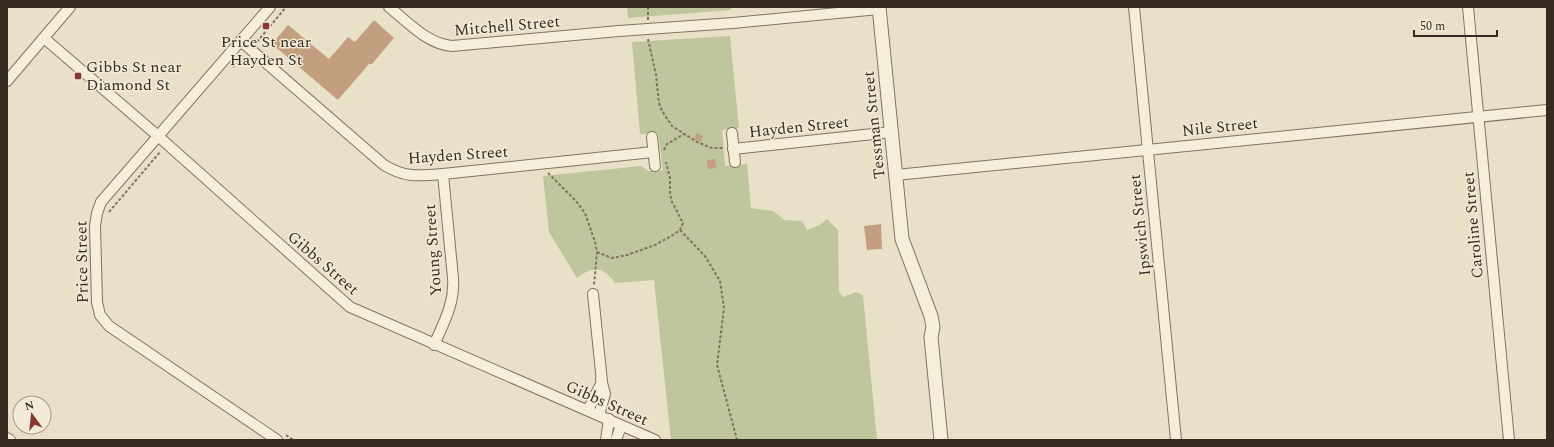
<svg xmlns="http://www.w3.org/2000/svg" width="1554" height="447" font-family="Spectral,serif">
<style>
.green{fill:#bfc69c}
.building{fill:#c39f80}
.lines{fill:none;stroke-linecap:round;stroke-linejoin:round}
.minor-casing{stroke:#83735e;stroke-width:12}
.tertiary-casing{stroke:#83735e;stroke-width:15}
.path{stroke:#83735e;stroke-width:2;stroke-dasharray:3 2;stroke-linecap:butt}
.minor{stroke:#f5eed9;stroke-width:10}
.tertiary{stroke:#f5eed9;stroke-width:13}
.poi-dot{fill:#8b3835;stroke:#f2ebd5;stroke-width:1.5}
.labels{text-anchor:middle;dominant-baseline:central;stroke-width:3;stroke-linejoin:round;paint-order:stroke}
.street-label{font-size:16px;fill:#352b20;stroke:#f2ebd5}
.poi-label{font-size:16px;fill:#352b20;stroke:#f2ebd5}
</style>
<rect width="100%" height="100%" fill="#e9e1c7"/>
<!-- green -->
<g class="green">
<path d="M 627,7 L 731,7 L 731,10 L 628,18 Z"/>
<path d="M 730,36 L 739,128 L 722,130 L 725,166 L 747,164 L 751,208 L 773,211 L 784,220 L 802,221 L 807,230 L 820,225 L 827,219 L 838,230 L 839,292 L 843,297 L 856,292 L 863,295 L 877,440 L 671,440 L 654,280 L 615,283 C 603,266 593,266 577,278 L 549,232 L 543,176 L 641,166 L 649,171 L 663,170 L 658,133 L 640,134 L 632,42 Z"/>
</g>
<!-- building -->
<g class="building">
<path d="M 374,20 L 394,38 L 372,64 L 369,64 L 338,100 L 272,44 L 288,25 L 329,59 L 348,37 L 355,42 Z"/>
<path d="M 697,133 L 703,136 L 701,142 L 694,139 Z"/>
<path d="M 715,159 L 716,168 L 708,169 L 707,160 Z"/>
<path d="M 881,224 L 882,249 L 867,250 L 864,226 Z"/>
</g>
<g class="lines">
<defs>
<g id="minor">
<path d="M 270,7 L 101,202 L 97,213 L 95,226 L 97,302 L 100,315 L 109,326 L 277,440"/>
<path d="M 389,7 C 408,22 427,44 452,46 L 619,31 L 733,23 L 879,9"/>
<path d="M 1134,7 L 1176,440"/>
<path d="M 1468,7 L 1509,440"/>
<path d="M 44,38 L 158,136 L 350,307 L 655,440"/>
<path d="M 241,41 L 384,165 C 405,178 419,176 443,174 L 653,152"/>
<path d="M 7,81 L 70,7"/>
<path d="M 732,133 L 735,162"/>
<path d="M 652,137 L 655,166"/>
<path d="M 733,149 L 892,132"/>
<path d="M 896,175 L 1547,110"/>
<path d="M 434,345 C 444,322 455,303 453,278 L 443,174"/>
<path d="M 588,410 L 602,382 L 593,294"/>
<path d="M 599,415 L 605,394 L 601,379"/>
<path d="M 7,438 L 10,440"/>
<path d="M 606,440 L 609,419"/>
<path d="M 616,440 L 621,426"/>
</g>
<path id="tertiary" d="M 879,7 L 902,239 L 931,316 L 933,327 L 931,337 L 941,440"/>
</defs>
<!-- minor casing -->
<use href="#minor" class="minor-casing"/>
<!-- tertiary casing -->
<use href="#tertiary" class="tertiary-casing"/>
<!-- path -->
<g class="path">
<path d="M 648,20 L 648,7"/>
<path d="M 648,39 L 656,75 L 659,103 L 662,111 L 672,126 L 697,142 L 712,148 L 724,148"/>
<path d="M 257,42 L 286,7"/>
<path d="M 233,67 L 245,58"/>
<path d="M 664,150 L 667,144 L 684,134"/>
<path d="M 548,173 L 576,201 L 585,213 L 595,242 L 597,252 L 594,285"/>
<path d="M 109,212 L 160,152"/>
<path d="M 680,230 L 705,256 L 720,281 L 724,308 L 717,365 L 737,440"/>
<path d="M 597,252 L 612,258 L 627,255 L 655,245 L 673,235 L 680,230 L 683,223 L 672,202 L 670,193 L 670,178 L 666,162"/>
<path d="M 286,435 L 293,440"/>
</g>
<!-- minor -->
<use href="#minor" class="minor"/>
<!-- tertiary -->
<use href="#tertiary" class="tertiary"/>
</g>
<!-- markers -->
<g class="poi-dot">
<rect x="262" y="22" width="8" height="8" rx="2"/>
<rect x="74" y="72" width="8" height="8" rx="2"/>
</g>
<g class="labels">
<!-- street labels -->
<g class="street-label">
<text transform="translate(507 26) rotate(-5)">Mitchell Street</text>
<text transform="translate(874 125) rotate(-96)">Tessman Street</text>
<text transform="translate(799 127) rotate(-6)">Hayden Street</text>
<text transform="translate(1220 127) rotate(-6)">Nile Street</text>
<text transform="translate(458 155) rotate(-4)">Hayden Street</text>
<text transform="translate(1140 225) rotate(-96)">Ipswich Street</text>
<text transform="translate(1473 225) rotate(-95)">Caroline Street</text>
<text transform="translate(433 250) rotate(-94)">Young Street</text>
<text transform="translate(82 262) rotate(-91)">Price Street</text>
<text transform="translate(323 263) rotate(41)">Gibbs Street</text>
<text transform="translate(607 403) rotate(24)">Gibbs Street</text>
</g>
<!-- poi labels -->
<g class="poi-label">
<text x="266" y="42">Price St near<tspan x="266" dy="18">Hayden St</tspan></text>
<text x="86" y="67" text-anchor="start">Gibbs St near<tspan x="86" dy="18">Diamond St</tspan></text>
</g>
</g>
<!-- border -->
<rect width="1554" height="447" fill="none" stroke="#352b20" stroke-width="16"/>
<!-- north arrow -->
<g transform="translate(32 415) rotate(345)"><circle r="19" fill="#f2ebd5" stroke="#a69e8d"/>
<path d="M0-3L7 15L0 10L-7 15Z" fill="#8b3835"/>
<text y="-6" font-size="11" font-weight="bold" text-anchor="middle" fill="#352b20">N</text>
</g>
<!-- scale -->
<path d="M1414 30v6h83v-6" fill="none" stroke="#352b20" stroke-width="2"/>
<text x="1420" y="30" font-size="12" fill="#352b20" stroke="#f2ebd5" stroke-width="3" paint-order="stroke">50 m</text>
</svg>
